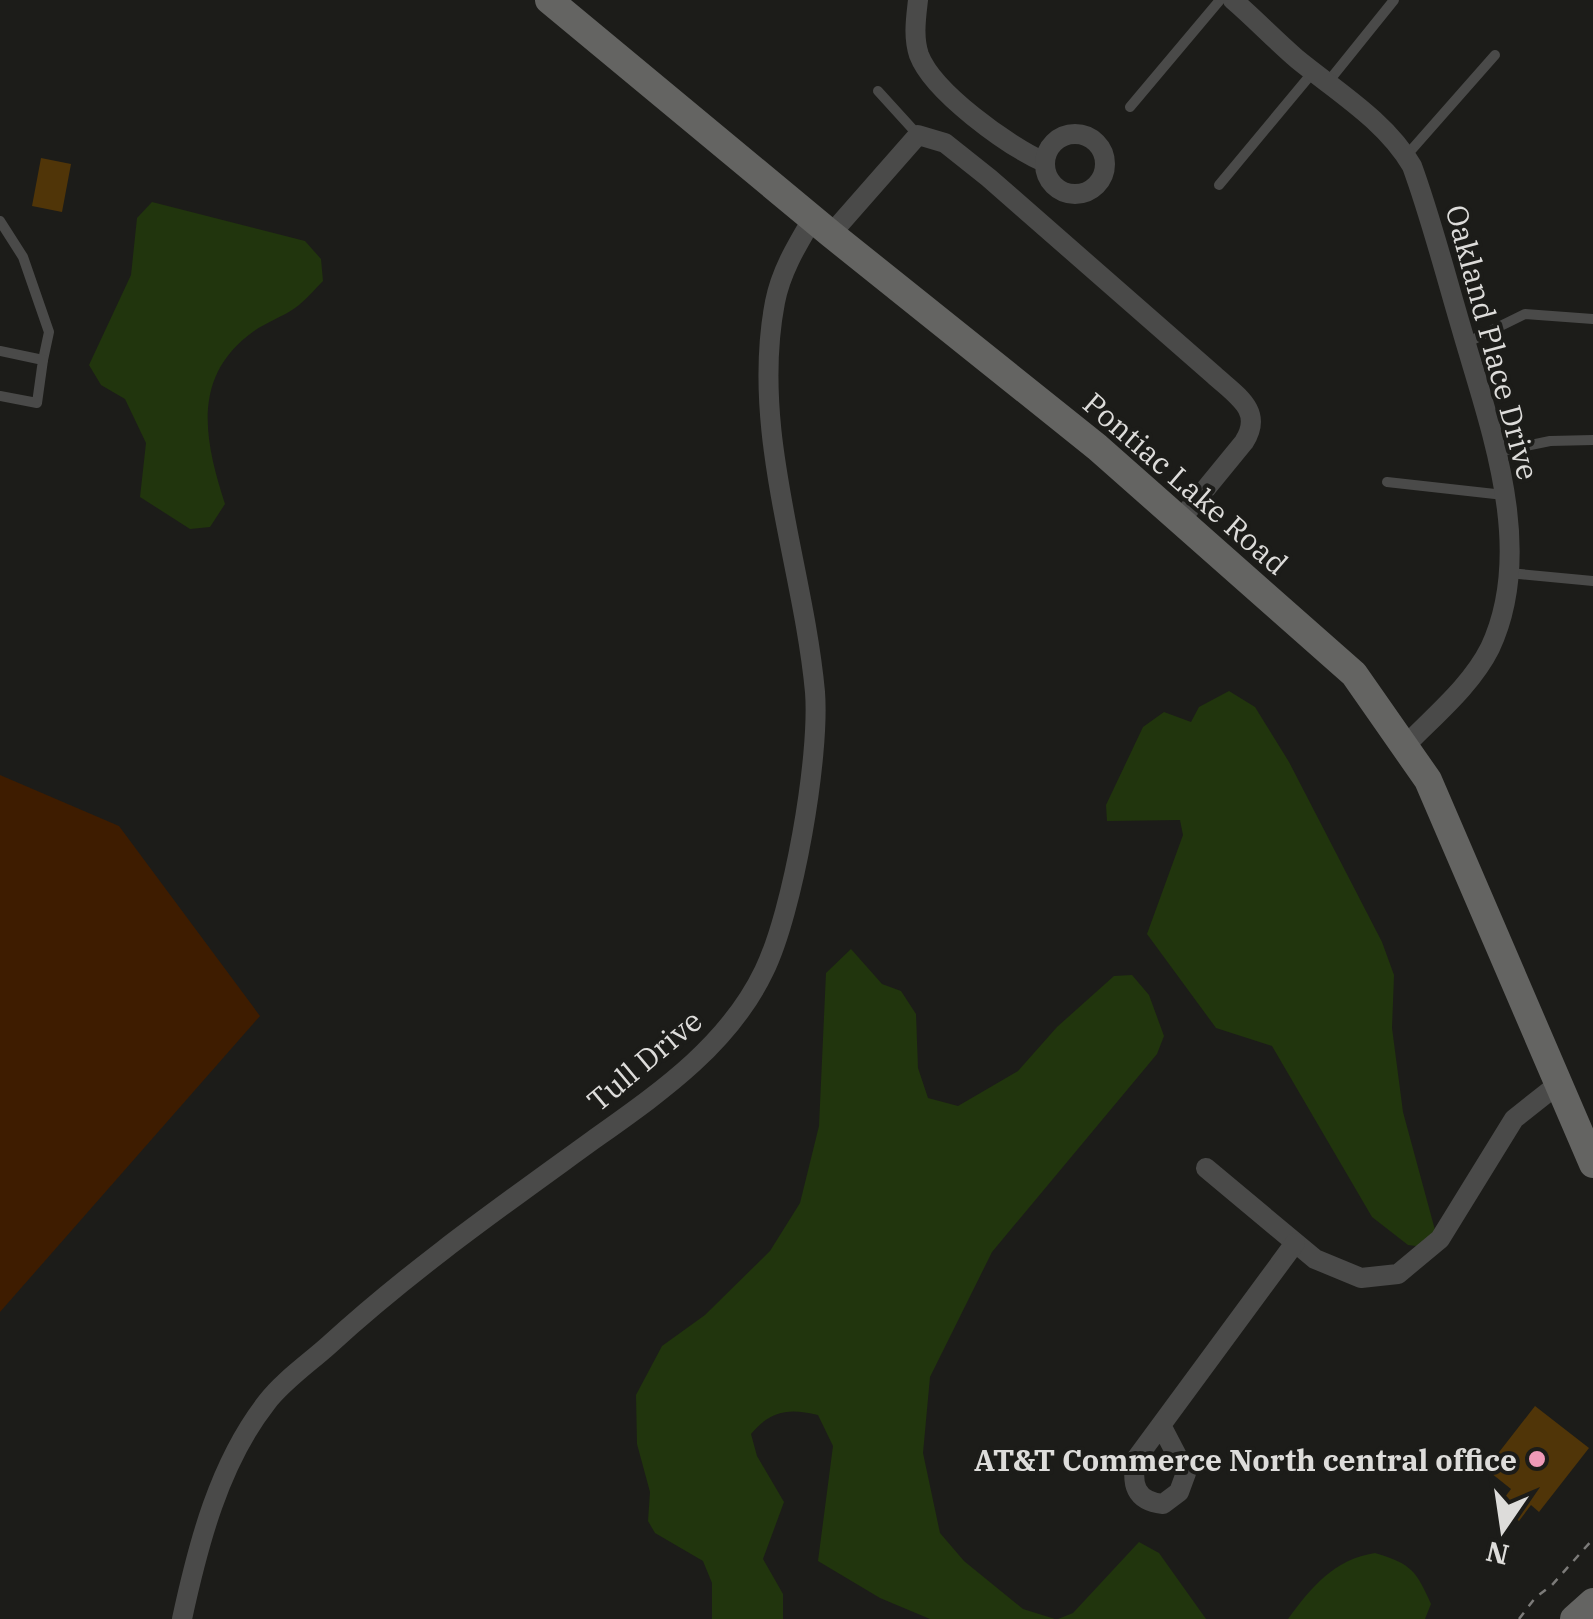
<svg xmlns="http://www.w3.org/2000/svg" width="1593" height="1619" font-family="'IBM Plex Serif',serif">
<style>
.green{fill:#3e1c00}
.water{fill:#21350d}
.building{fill:#503508}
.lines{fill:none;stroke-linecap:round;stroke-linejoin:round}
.path{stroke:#7c7b79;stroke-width:2.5;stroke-dasharray:8 8;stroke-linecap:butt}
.lane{stroke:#4a4a49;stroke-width:10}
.street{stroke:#4a4a49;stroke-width:20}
.secondary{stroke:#646462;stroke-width:28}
.poi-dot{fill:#ef9ab8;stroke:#1c1c19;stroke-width:4}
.labels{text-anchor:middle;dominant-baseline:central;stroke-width:8;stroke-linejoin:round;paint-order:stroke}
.street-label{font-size:30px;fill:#dddcda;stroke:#1c1c19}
.poi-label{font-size:30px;font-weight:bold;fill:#dddcda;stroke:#1c1c19;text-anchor:end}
</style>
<rect width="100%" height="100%" fill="#1c1c19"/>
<!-- green -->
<path class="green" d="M 0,775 L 119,826 L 260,1016 L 0,1312 Z"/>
<!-- water -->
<g class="water">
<path d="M 152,202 L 305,241 L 321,259 L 323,281 C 314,290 305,301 295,308 C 282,317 267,322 254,331 C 191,376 204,439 225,504 L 210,527 L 190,529 L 140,497 L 146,443 L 125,399 L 101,385 L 89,365 L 131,275 L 137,218 Z"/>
<path d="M 1229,691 L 1255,707 L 1289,762 L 1382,942 L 1394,975 L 1392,1028 L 1403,1112 L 1435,1230 L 1423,1247 L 1408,1245 L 1372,1217 L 1272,1046 L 1216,1028 L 1147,934 L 1183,835 L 1180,820 L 1107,821 L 1106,805 L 1143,727 L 1164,712 L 1191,722 L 1199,707 Z"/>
<path d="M 851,949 L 882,984 L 901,991 L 916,1014 L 918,1068 L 928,1098 L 958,1106 L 1018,1071 L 1057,1027 L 1114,976 L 1132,975 L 1149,995 L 1164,1036 L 1157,1054 L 992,1252 L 930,1377 L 923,1453 L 940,1533 L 964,1561 L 1023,1609 L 1055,1619 L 930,1619 L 880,1598 L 818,1561 L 833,1446 L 818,1415 C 789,1408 771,1410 751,1434 L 757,1456 L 784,1502 L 763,1559 L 783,1594 L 783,1619 L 712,1619 L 712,1583 L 703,1561 L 655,1533 L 648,1521 L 650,1492 L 637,1444 L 636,1395 L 662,1346 L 705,1315 L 770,1251 L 800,1203 L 819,1126 L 826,973 Z"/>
<path d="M 1139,1542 L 1159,1553 L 1206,1619 L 1058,1619 L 1073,1613 Z"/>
<path d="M 1375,1553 C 1412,1564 1416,1571 1431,1604 L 1425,1619 L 1288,1619 C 1311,1587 1335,1559 1375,1553 Z"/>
</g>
<!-- building -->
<g class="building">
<path d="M 41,158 L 71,164 L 62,212 L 32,206 Z"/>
<path d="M 1535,1406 L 1589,1448 L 1539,1512 L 1531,1505 L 1519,1521 L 1499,1505 L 1511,1489 L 1486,1469 Z"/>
</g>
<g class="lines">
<!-- path -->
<path class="path" d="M 1519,1619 L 1535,1598 L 1552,1585 L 1593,1539"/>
<!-- lane -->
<g class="lane">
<path d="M 1328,82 L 1394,0"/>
<path d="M 878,91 L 918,135"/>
<path d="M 1130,107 L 1220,0"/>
<path d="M 1406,156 L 1495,55"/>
<path d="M 1219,185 L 1313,72"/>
<path d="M 0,221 L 23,257 L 49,332 L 43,360"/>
<path d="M 1466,343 L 1525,314 L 1593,319"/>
<path d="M 0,351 L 43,360 L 37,403 L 0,396"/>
<path d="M 1496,452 L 1550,441 L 1593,440"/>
<path d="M 1387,482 L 1504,495"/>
<path d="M 1509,573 L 1593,581"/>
</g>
<!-- street -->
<g class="street">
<path d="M 918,0 C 916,18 913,37 919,55 C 933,92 1008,146 1044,162"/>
<path d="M 1233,0 C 1255,19 1275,40 1297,59 C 1336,91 1386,121 1412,166 C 1431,218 1445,273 1461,327 C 1489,425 1537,548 1490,648 C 1471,686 1434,716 1405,746"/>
<circle cx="1075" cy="164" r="30"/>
<path d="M 831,234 L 918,135 L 945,143 L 989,178 L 1214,375 C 1237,396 1264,411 1244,442 L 1181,519"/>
<path d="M 1206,1168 L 1315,1259 L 1361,1278 L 1398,1274 L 1440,1239 L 1514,1119 L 1557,1085"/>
<path d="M 1161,1425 L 1186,1473 L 1179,1492 L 1163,1504 C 1135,1501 1131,1484 1136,1459 L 1295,1243"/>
<path d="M 182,1619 C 198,1545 219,1463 267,1402 C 283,1381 309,1363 329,1345 C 412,1269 502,1206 593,1140 C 659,1093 728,1046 764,971 C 793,912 820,758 815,692 C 803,563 750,432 775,302 C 781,271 797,245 813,218"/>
</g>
<!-- secondary -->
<g class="secondary">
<path d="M 549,0 L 831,234 L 1097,447 L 1354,674 L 1428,780 L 1593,1164"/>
<path d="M 1574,1619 L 1593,1602"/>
</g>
</g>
<!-- markers -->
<circle class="poi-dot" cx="1537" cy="1459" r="10"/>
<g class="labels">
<!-- street labels -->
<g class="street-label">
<text transform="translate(1493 342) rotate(75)">Oakland Place Drive</text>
<text transform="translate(1186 483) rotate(41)">Pontiac Lake Road</text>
<text transform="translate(644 1060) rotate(-40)">Tull Drive</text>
</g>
<!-- poi labels -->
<g class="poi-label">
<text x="1517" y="1459">AT&amp;T Commerce North central office</text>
</g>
</g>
<!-- north arrow -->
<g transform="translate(1503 1529) rotate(193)" stroke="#1c1c19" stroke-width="8" paint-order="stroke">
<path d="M0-8L18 38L0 25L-18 38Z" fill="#dddcda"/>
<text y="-15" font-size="28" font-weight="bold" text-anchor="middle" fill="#dddcda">N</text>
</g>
</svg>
